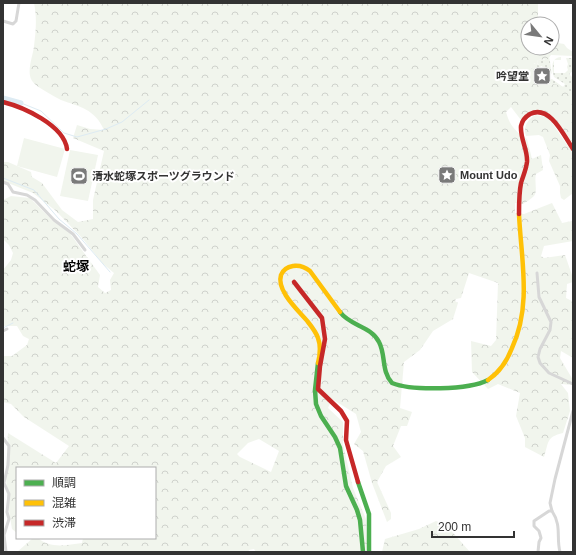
<svg xmlns="http://www.w3.org/2000/svg" width="576" height="555" font-family="Helvetica,'Noto Sans JP',sans-serif">
<style>
.grass{fill:url(#grass-dots)}
.forest{fill:url(#forest-crowns);fill-rule:evenodd}
.garden{fill:#f1f5ed}
.lines{fill:none;stroke-linecap:round;stroke-linejoin:round}
.stream{stroke:#ddebf3;stroke-width:1}
.river{stroke:#ddebf3;stroke-width:5}
.street{stroke:#d7d7d7;stroke-width:3}
.fast{stroke:#4caf50;stroke-width:4.5}
.slow{stroke:#ffc107;stroke-width:4.5}
.jam{stroke:#c62828;stroke-width:4.5}
.labels{text-anchor:middle;dominant-baseline:central;stroke-width:4;stroke-linejoin:round;paint-order:stroke}
.poi-label{font-size:11px;font-weight:bold;fill:#333;stroke:#fff;text-anchor:start}
.quarter-label{font-size:13px;font-weight:bold;fill:#000;stroke:#fff}
</style>
<defs>
<pattern id="grass-dots" width="8" height="8" patternUnits="userSpaceOnUse"><rect width="8" height="8" fill="#f1f5ed"/><path d="M2 2h.1M6 6h.1" fill="none" stroke="#cfd2cc" stroke-width="1.8" stroke-linecap="round"/></pattern>
<pattern id="forest-crowns" width="20" height="18" patternUnits="userSpaceOnUse"><rect width="20" height="18" fill="#f1f5ed"/><path d="M2 6a3 3 0 1 1 6 0M12 15a3 3 0 1 1 6 0" fill="none" stroke="#cfd2cc"/></pattern>
</defs>
<rect width="100%" height="100%" fill="#fff"/>
<!-- grass -->
<path class="grass" d="M 549,56 L 552,74 L 547,69 L 541,66 L 537,71 L 539,78 L 541,80 L 552,79 L 563,87 L 565,84 L 554,77 C 552,69 550,58 561,57 L 561,60 L 554,60 L 554,73 L 565,73 L 568,70 L 567,67 L 568,64 L 566,58 L 572,58 L 573,71 L 569,74 L 572,77 L 573,76 L 573,94 C 570,92 563,87 559,86 C 550,82 536,88 536,72 L 531,68 L 533,63 L 539,65 L 537,63 L 538,60 L 544,60 Z"/>
<!-- forest -->
<g class="forest">
<path d="M 34,3 L 538,3 L 538,24 L 528,24 L 528,48 L 552,48 L 552,42 L 564,44 L 567,48 L 573,52 L 573,56 L 551,55 L 548,59 L 538,60 L 537,63 L 539,66 L 534,63 L 531,68 L 536,71 C 538,91 550,81 561,86 C 566,88 568,91 572,92 L 573,146 C 567,136 553,108 539,111 C 533,113 526,117 521,120 L 511,107 L 506,112 C 510,126 515,131 527,139 L 532,159 L 541,155 L 543,170 L 536,174 C 534,181 538,191 534,196 C 531,199 526,202 523,204 L 515,203 L 515,213 L 524,214 L 552,203 L 562,223 L 572,221 L 573,241 L 544,246 L 541,256 L 544,258 L 565,255 L 573,278 L 573,282 L 567,284 L 566,298 L 572,301 L 573,358 L 561,351 L 560,358 L 573,380 L 572,385 L 561,384 L 568,393 L 570,411 L 563,433 C 546,437 549,442 544,457 L 525,447 L 525,438 L 516,416 L 520,393 L 498,384 L 488,389 L 472,372 L 471,341 L 491,346 L 496,340 L 498,283 L 469,273 L 461,298 L 456,299 L 455,301 L 458,303 L 453,319 L 433,331 L 420,350 L 404,362 L 400,408 L 412,412 L 407,426 L 401,426 L 393,446 L 401,457 L 386,466 L 377,482 L 391,513 L 391,519 L 387,522 L 372,483 L 363,451 L 354,444 L 361,432 L 356,414 L 332,399 L 328,408 L 343,422 L 343,444 L 353,488 L 366,519 L 367,542 L 366,552 L 256,552 L 254,549 L 249,550 L 248,552 L 17,552 L 33,538 L 38,538 C 50,549 67,545 82,543 L 83,538 L 155,538 L 155,468 L 17,468 L 17,533 L 12,529 L 7,499 L 6,474 L 8,433 L 56,463 L 69,446 L 24,417 L 11,404 L 3,402 L 3,356 L 12,356 L 27,345 L 29,339 L 23,336 L 17,326 L 4,326 L 3,323 L 3,270 L 11,260 L 13,253 L 9,245 L 3,239 L 3,200 L 11,196 L 30,198 L 52,220 L 69,232 L 100,275 L 98,287 L 105,293 L 111,290 L 110,280 L 114,273 L 102,263 L 82,238 L 56,211 L 33,193 L 3,181 L 3,162 L 8,162 L 31,172 L 32,177 L 42,183 L 62,210 L 78,222 L 93,219 L 93,200 L 104,151 L 73,138 L 77,125 L 90,129 L 104,130 C 95,109 80,107 61,100 C 55,97 50,94 45,91 C 40,88 33,84 31,79 C 27,69 33,56 34,46 C 36,31 37,17 34,3 ZM 259,439 L 279,451 L 271,472 L 240,457 L 237,454 L 248,443 Z"/>
<path d="M 535,115 L 547,117 C 557,128 563,141 573,152 L 573,193 L 564,200 L 561,198 L 560,193 L 560,186 L 549,161 L 550,155 L 543,137 L 539,135 L 526,136 C 523,127 527,120 535,115 Z"/>
<path d="M 436,521 L 447,526 L 470,552 L 382,552 L 385,539 L 419,529 Z"/>
</g>
<!-- garden -->
<g class="garden">
<path d="M 24,138 L 65,149 L 57,177 L 17,166 Z"/>
<path d="M 70,150 L 98,155 L 88,201 L 60,196 Z"/>
</g>
<g class="lines">
<!-- stream -->
<g class="stream">
<path d="M 21,103 L 41,111 L 64,133 L 77,137 L 106,129 L 122,122 L 149,100"/>
<path d="M 3,178 L 34,190 L 59,219 L 77,234 L 110,272"/>
<path d="M 3,328 L 13,323"/>
</g>
<!-- river -->
<path class="river" d="M 3,98 L 21,103"/>
<!-- street -->
<g class="street">
<path d="M 3,21 L 13,24 L 16,21 L 19,3"/>
<path d="M 3,182 L 8,184 L 13,192 L 27,195 L 35,200 L 54,220 L 73,234 L 85,250"/>
<path d="M 537,273 L 539,297 L 551,322 L 550,330 L 540,349 L 538,357 L 540,363 L 549,373 L 573,384"/>
<path d="M 3,331 L 7,329"/>
<path d="M 3,438 L 9,446 L 8,465 L 4,483 L 9,494 L 7,512 L 9,519 L 4,535 L 6,552"/>
<path d="M 552,511 L 550,503 L 555,479 L 573,411"/>
<path d="M 538,552 L 539,542 L 541,538 L 539,531 L 534,526 L 534,521 L 549,511 L 552,511 C 562,526 556,537 560,552"/>
</g>
<!-- fast -->
<g class="fast">
<path d="M 340,312 C 350,326 371,326 379,342 C 386,355 381,371 392,383 C 412,391 469,390 488,380"/>
<path d="M 318,363 L 315,390 L 316,404 L 321,416 L 335,437 L 340,448 L 346,486 L 357,510 L 360,520 L 363,552"/>
<path d="M 358,482 L 369,514 L 369,552"/>
</g>
<!-- slow -->
<g class="slow">
<path d="M 318,363 C 320,355 321,346 318,338 C 316,332 312,327 308,322 C 299,311 276,291 281,275 C 283,270 287,267 293,266 C 299,265 305,267 310,271 L 340,312"/>
<path d="M 488,380 C 500,372 507,361 512,348 C 532,305 521,259 519,214"/>
</g>
<!-- jam -->
<g class="jam">
<path d="M 3,102 C 23,107 64,125 67,149"/>
<path d="M 519,214 C 519,204 519,193 521,183 C 523,176 526,170 527,162 C 528,150 520,139 521,126 C 522,121 525,117 530,114 C 550,104 564,136 573,149"/>
<path d="M 294,282 L 322,318 L 325,339 L 320,366 L 318,389 L 341,411 L 347,421 L 346,440 L 358,482"/>
</g>
</g>
<!-- icons -->
<defs>
<symbol id="sight-square" viewBox="-11 -11 22 22"><rect x="-9" y="-9" width="18" height="18" rx="4" fill="#7a7a7a" stroke="#fff"/><path d="M0-6L1.8-2.2L6-1.7L2.9 1.2L3.7 5.4L0 3.3L-3.7 5.4L-2.9 1.2L-6-1.7L-1.8-2.2Z" fill="#fff"/></symbol>
<symbol id="stadium-square" viewBox="-11 -11 22 22"><rect x="-9" y="-9" width="18" height="18" rx="4" fill="#7a7a7a" stroke="#fff"/><path d="M0-5a6.5 5 0 1 0 0 10a6.5 5 0 1 0 0-10ZM-3.5-1.8h7v3.6h-7Z" fill="#fff"/></symbol>
</defs>
<g fill-rule="evenodd">
<use href="#sight-square" x="532" y="66" width="20" height="20"/>
<use href="#sight-square" x="437" y="165" width="20" height="20"/>
<use href="#stadium-square" x="69" y="166" width="20" height="20"/>
</g>
<g class="labels">
<!-- poi labels -->
<g class="poi-label">
<text x="529" y="76" text-anchor="end">吟望堂</text>
<text x="460" y="175">Mount Udo</text>
<text x="92" y="176">清水蛇塚スポーツグラウンド</text>
</g>
<!-- quarter labels -->
<g class="quarter-label">
<text x="76" y="266">蛇塚</text>
</g>
</g>
<!-- border -->
<rect width="576" height="555" fill="none" stroke="#333333" stroke-width="8"/>
<!-- legend -->
<rect x="16" y="467" width="140" height="72" fill="#ffffff" stroke="#adadad"/>
<rect x="24" y="480" width="20" height="6" fill="#4caf50" stroke="#adadad"/>
<text x="52" y="487" font-size="12" fill="#333333">順調</text>
<rect x="24" y="500" width="20" height="6" fill="#ffc107" stroke="#adadad"/>
<text x="52" y="507" font-size="12" fill="#333333">混雑</text>
<rect x="24" y="520" width="20" height="6" fill="#c62828" stroke="#adadad"/>
<text x="52" y="527" font-size="12" fill="#333333">渋滞</text>
<!-- north arrow -->
<g transform="translate(540 36) rotate(119)"><circle r="19" fill="#ffffff" stroke="#adadad"/>
<path d="M0-3L7 15L0 10L-7 15Z" fill="#7a7a7a"/>
<text y="-6" font-size="11" font-weight="bold" text-anchor="middle" fill="#333333">N</text>
</g>
<!-- scale -->
<path d="M432 531v6h82v-6" fill="none" stroke="#333333" stroke-width="2"/>
<text x="438" y="531" font-size="12" fill="#333333" stroke="#ffffff" stroke-width="3" paint-order="stroke">200 m</text>
</svg>
